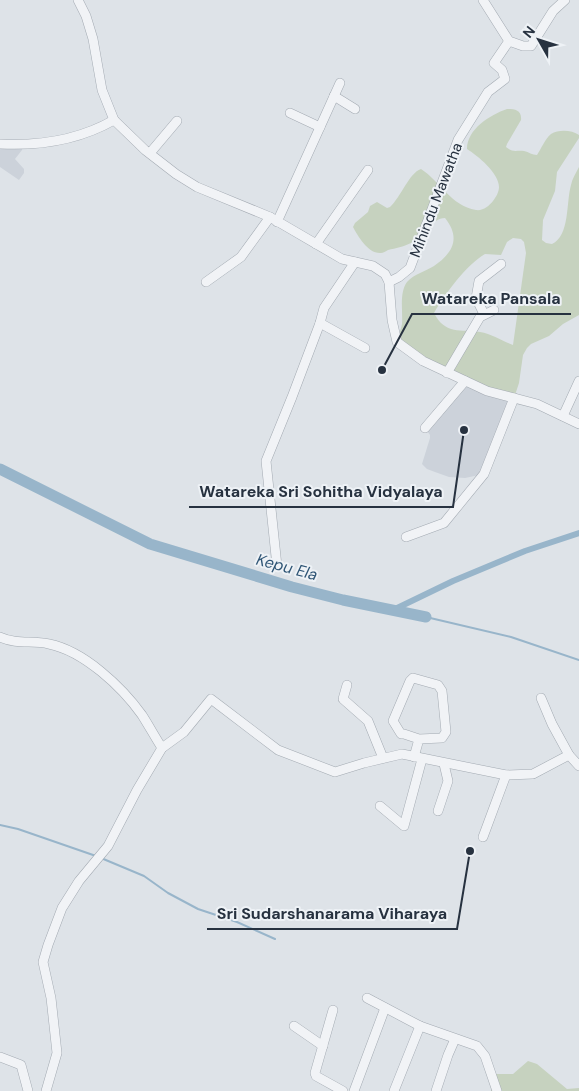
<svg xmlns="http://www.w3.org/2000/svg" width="579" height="1091" font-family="'DM Sans',sans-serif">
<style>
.built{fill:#ccd2da}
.green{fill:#c6d2bf;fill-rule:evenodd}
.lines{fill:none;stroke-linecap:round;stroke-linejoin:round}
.stream{stroke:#98b5ca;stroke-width:2}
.canal{stroke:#98b5ca;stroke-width:6}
.river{stroke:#98b5ca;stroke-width:11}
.minor-casing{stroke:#a3aab2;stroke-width:10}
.minor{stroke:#f1f3f6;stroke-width:9}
.labels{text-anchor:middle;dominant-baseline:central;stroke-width:4;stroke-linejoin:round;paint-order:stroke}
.street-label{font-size:15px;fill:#273240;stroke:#eef2f6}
.water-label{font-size:16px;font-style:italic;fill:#2f5575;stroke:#eef2f6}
.leader{fill:none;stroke:#273240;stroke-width:2}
.callout-dot{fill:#273240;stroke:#eef2f6;stroke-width:2}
.callout-label{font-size:16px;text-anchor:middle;font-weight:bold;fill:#273240;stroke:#eef2f6;stroke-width:4;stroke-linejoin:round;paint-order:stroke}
</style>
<rect width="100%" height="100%" fill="#dee3e8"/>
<!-- built -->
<g class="built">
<path d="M 0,144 L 23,145 L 22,150 L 15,159 L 24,169 L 24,173 L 19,180 L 0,167 Z"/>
<path d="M 465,381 L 514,398 L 484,474 L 465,478 L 449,477 L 435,472 L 427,469 L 422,464 L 430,438 L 430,435 L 425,428 Z"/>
</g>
<!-- green -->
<g class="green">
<path d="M 507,109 C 515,109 522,110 521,120 L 507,144 L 506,147 C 513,153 516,150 524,151 C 529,152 532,155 537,155 C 541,149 545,139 551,134 C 559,129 572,130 579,135 L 579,138 L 557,172 L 555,191 L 543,220 L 542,240 L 546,243 L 552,244 C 570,236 566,202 571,185 C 572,179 576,173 579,167 L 579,315 L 563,324 L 549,336 L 531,344 L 527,348 L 523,355 L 519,383 L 514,398 L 461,380 L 397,342 C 398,335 401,330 402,324 C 403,311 399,293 407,282 C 414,274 426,271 434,266 C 453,253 461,238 445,218 C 432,218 422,236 411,243 C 403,247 396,248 388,250 C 386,251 383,253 381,253 C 368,254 358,236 353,227 L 355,223 L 368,212 L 370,206 L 377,202 L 387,208 L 390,207 C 401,197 409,173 421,169 C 440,181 451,206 476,210 C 483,211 489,206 493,201 C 496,197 499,192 499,187 C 499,173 478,156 467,149 C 467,129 490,115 507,109 ZM 513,238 L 521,239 L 524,242 L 526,253 L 513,345 C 502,341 492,334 480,332 C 461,329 445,335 434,313 C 445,294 466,265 485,254 L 501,255 L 507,242 Z"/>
<path d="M 528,1061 L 537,1064 L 567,1089 L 579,1088 L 579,1091 L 491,1091 L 494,1074 L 513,1074 Z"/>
</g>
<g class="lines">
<!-- stream -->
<g class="stream">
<path d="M 426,617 L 511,637 L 579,660"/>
<path d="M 0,825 L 18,829 L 96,856"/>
<path d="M 101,858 L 144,876 L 168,893 L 198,909 L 237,922 L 275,939"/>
</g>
<!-- canal -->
<path class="canal" d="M 393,610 L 453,581 L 525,551 L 579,533"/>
<!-- river -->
<path class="river" d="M 0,469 L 150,544 L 292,587 L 343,600 L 426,617"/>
<defs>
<g id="minor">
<path d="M 78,0 L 86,16 L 93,39 L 102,90 L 114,120 L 145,150 L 176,174 L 197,187 L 270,217 L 342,259 L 373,266 L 385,274 L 389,282 L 392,320 L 397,342 L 423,361 L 487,391 L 537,404 L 579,424"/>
<path d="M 483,0 L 509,41 L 523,46 L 531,46 L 553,11 L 565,0"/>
<path d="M 334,96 L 355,109"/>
<path d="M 290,113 L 320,127"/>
<path d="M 0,144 C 39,146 79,140 114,120"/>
<path d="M 150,153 L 177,121"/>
<path d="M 277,222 L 340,83"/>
<path d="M 316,244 L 368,170"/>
<path d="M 206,282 L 241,257 L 270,217"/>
<path d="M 389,282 L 399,277 L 410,268 L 458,140 L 488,92 L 505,79 L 502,70 L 494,63 L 509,41"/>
<path d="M 484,314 L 476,298 L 479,281 L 501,264"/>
<path d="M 320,323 L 365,348"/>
<path d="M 447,373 L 480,317 L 494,310"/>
<path d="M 563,416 L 579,381"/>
<path d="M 425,428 L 465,381"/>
<path d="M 406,537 L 444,523 L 484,474 L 514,398"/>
<path d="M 277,566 L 266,461 L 292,397 L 320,323 L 324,308 L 355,262"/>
<path d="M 0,637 C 18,645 31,640 49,644 C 84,651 122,687 142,715 C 149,726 155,737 162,748"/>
<path d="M 347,685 L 343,699 L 368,721 L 383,758"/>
<path d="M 541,698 L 552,724 L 569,755"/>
<path d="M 414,757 L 419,739 L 404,734 L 401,734 L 393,721 L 410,681 L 413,678 L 438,685 L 442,691 L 446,732 L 442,738 L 419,739"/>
<path d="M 380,806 L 404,826 L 422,759"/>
<path d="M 438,811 L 448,781 L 444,764"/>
<path d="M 483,837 L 506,775"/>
<path d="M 367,998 L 420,1026 L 477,1046 L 485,1056 L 497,1091"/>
<path d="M 333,1010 L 315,1073 L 316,1076 L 343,1091"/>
<path d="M 294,1026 L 323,1046"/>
<path d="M 0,1057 L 21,1065 L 28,1091"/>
<path d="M 46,1091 L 57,1053 L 51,998 L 43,962 L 48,945 L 62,908 L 79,881 L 108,846 L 137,790 L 162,748 L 184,732 L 211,699 L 278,750 L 335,772 L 364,763 L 402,754 L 506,775 L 533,774 L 569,755 L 579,766"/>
<path d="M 354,1091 L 385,1008"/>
<path d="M 394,1091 L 420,1026"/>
<path d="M 436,1091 L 448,1055 L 455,1039"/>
</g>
</defs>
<!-- minor casing -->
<use href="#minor" class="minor-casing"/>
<!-- minor -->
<use href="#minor" class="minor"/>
</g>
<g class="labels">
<!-- street labels -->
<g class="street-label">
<text transform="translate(436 200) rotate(-69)">Mihindu Mawatha</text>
</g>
<!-- water labels -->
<g class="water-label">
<text transform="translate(287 567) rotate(15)">Kepu Ela</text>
</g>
</g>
<!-- callouts -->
<path class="leader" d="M382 370L412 314H571M464 430L453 507H189M470 851L457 929H207"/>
<g class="callout-dot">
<circle cx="382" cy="370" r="5"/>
<circle cx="464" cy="430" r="5"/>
<circle cx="470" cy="851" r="5"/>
</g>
<g class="callout-label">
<text x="491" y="304">Watareka Pansala</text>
<text x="321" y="497">Watareka Sri Sohitha Vidyalaya</text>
<text x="332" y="919">Sri Sudarshanarama Viharaya</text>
</g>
<!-- north arrow -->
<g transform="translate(539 40) rotate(309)" stroke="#eef2f6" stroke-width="4" paint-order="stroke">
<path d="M0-4L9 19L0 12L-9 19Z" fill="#273240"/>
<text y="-8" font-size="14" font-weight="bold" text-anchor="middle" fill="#273240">N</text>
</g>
</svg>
